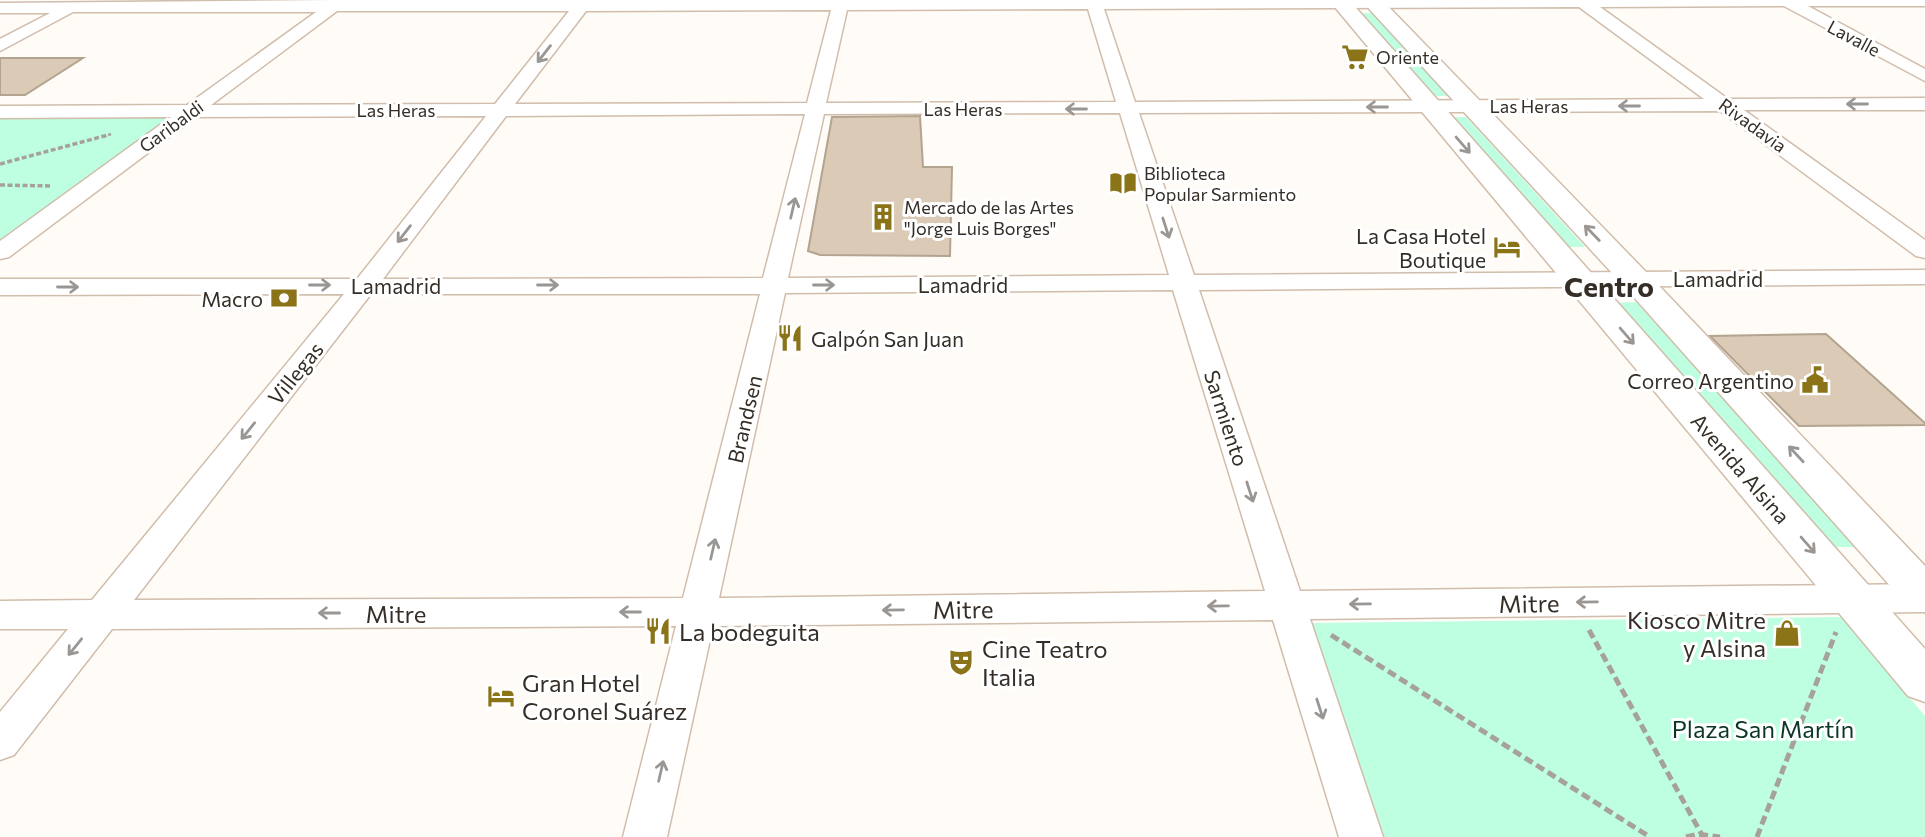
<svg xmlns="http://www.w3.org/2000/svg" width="1925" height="837" font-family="Commissioner,sans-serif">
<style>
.green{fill:#beffe1}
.building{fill:#dacab6;stroke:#b3a490;stroke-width:2}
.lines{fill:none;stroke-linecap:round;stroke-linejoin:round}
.minor-casing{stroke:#d1bdab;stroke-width:3}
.major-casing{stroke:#d1bdab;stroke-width:3}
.path-far2{stroke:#a6a19b;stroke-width:2.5;stroke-dasharray:4.5 2;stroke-linecap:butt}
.path-far1{stroke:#a6a19b;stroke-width:3.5;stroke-dasharray:5 2.5;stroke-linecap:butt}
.path{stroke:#a6a19b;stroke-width:5;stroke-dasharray:9 4.5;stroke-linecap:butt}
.minor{fill:#fff;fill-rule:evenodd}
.major{fill:#fff;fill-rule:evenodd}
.oneway{stroke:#9a9693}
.labels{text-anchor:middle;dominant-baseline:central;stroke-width:6;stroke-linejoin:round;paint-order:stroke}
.far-street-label{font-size:18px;fill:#352e27;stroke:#fff}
.far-poi-label{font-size:18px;fill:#352e27;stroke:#fff;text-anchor:start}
.poi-label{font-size:21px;fill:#352e27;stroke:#fff;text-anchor:end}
.street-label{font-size:21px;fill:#352e27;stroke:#fff}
.near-street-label{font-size:24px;fill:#352e27;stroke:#fff}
.near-poi-label{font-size:24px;fill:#352e27;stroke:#fff;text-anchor:start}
.near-park-label{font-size:24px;fill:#0b3727;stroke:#fff}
.district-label{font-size:28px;font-weight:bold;fill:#352e27;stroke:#fff}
</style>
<rect width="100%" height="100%" fill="#fffbf7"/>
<!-- green -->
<g class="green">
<path d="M 1361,13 L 1372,13 L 1449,96 L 1435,96 Z"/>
<path d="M 0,117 L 172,117 L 0,242 Z"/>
<path d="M 1452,117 L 1466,117 L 1585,247 L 1568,247 Z"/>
<path d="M 1636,302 L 1859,547 L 1835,547 L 1617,303 Z"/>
<path d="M 1841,617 L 1925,716 L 1925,837 L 1384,837 L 1311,623 Z"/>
</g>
<!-- building -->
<g class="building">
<path d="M 0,58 L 83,58 L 25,95 L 0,95 Z"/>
<path d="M 920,116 L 923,167 L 952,167 L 950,256 L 820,255 L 808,251 L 832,117 Z"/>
<path d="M 1826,334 L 1925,423 L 1925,425 L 1799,426 L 1710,336 Z"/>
</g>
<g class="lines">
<defs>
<path id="minor" d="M 332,0 L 1925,0 L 1925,6 L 1808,6 L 1925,69 L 1925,81 L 1784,6 L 1600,7 L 1728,99 L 1925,98 L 1925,110 L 1744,110 L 1925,240 L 1925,258 L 1916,256 L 1720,111 L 1139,113 L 1194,275 L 1925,270 L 1925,284 L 1199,290 L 1300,591 L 1925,584 L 1925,612 L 1310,619 L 1383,837 L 1339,837 L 1273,620 L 713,626 L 667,837 L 623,837 L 676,626 L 112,629 L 14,755 L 0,760 L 0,712 L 68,629 L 0,629 L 0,601 L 92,600 L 344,294 L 0,295 L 0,279 L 357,279 L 486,116 L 196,117 L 9,257 L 0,259 L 0,241 L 171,117 L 0,118 L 0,106 L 187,105 L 316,12 L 73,12 L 0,51 L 0,39 L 50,13 L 0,13 L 0,3 ZM 1579,7 L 1704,99 L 1135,102 L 1104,9 ZM 1088,9 L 1116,102 L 826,103 L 847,10 ZM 831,10 L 807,103 L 515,104 L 586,11 ZM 337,11 L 569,11 L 495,104 L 211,105 ZM 1120,113 L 1169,275 L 788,278 L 824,114 ZM 805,114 L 763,278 L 383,279 L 506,116 ZM 1173,290 L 1265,591 L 719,598 L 785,293 ZM 371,294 L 760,294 L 683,598 L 134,600 Z"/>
<g id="major">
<path d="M 1329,0 L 1349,0 L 1925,649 L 1925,702 L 1908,696 Z"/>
<path d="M 1361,0 L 1382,0 L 1646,272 L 1925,566 L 1925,612 L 1909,607 L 1624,286 Z"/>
</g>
</defs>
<!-- minor casing -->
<use href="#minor" class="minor-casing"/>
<!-- major casing -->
<use href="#major" class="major-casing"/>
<!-- path-far2 -->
<path class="path-far2" d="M 102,137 L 111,134"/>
<!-- path-far1 -->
<g class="path-far1">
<path d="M 0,164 L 108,135"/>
<path d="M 0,185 L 52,186"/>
</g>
<!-- path -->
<g class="path">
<path d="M 1589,630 L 1702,835"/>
<path d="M 1331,635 L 1650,837"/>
<path d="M 1686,837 L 1698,834 L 1720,837"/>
<path d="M 1757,837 L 1836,632"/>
</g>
<!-- minor -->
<use href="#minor" class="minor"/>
<!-- major -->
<use href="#major" class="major"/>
</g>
<!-- one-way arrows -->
<defs><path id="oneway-shaft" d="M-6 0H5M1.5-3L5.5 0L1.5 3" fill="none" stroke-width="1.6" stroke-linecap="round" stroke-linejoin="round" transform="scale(1.75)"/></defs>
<g class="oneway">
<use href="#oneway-shaft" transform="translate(544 54) rotate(128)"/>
<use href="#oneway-shaft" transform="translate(1857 104) rotate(180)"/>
<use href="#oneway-shaft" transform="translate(1629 106) rotate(180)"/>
<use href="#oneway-shaft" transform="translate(1377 107) rotate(180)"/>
<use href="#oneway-shaft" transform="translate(1076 109) rotate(180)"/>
<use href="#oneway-shaft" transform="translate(1463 145) rotate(49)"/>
<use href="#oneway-shaft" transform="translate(793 208) rotate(-77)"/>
<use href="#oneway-shaft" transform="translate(1166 228) rotate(72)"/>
<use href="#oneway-shaft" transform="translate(1592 233) rotate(-134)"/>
<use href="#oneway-shaft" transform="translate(404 234) rotate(128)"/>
<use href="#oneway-shaft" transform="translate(320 285)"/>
<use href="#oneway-shaft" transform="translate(548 285)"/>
<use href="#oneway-shaft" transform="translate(824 285)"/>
<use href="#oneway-shaft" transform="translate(68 287)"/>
<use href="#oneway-shaft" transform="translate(1627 336) rotate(49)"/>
<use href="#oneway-shaft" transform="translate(248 431) rotate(129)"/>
<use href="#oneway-shaft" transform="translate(1796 454) rotate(-133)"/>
<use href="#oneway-shaft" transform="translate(1250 492) rotate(72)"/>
<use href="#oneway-shaft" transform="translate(1808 545) rotate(49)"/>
<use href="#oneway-shaft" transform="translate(713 549) rotate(-77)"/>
<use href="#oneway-shaft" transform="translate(1587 602) rotate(179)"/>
<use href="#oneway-shaft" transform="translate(1360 604) rotate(179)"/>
<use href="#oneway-shaft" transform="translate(1218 606) rotate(179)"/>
<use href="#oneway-shaft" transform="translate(893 610) rotate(179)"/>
<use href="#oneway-shaft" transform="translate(630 612) rotate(180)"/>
<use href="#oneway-shaft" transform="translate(329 613) rotate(180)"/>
<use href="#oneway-shaft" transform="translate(75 647) rotate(129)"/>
<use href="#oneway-shaft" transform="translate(1320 709) rotate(72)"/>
<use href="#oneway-shaft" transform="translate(661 771) rotate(-77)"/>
</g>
<!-- icons -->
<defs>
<symbol id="supermarket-bare" viewBox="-9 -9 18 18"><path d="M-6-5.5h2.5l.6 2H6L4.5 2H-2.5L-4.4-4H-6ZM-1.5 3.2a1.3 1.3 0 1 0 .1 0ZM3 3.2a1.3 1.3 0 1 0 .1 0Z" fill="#8b7317" stroke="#fff" stroke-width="2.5" paint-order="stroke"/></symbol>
<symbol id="library-bare" viewBox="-9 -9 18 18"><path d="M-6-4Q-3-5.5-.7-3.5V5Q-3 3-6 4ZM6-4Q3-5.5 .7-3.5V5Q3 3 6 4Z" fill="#8b7317" stroke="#fff" stroke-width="2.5" paint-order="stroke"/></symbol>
<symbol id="building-bare" viewBox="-9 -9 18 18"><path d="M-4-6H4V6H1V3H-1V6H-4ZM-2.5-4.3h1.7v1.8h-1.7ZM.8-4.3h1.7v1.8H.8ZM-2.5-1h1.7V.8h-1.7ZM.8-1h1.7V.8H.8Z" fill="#8b7317" stroke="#fff" stroke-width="2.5" paint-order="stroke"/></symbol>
<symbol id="hotel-bare" viewBox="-9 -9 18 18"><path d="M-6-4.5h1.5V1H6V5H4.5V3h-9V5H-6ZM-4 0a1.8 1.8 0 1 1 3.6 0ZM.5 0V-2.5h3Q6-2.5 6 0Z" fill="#8b7317" stroke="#fff" stroke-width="2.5" paint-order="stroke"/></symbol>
<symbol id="bank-bare" viewBox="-9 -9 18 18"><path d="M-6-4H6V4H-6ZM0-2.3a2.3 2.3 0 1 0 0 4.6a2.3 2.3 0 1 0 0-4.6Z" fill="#8b7317" stroke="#fff" stroke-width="2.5" paint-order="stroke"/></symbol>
<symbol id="restaurant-bare" viewBox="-9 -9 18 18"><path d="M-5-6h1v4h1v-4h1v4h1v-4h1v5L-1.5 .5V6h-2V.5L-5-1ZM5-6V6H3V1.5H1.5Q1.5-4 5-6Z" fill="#8b7317" stroke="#fff" stroke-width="2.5" paint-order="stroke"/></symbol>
<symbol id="civic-bare" viewBox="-9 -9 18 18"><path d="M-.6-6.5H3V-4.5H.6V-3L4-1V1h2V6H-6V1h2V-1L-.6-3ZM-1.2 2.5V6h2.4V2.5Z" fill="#8b7317" stroke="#fff" stroke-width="2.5" paint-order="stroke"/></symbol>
<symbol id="shop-bare" viewBox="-9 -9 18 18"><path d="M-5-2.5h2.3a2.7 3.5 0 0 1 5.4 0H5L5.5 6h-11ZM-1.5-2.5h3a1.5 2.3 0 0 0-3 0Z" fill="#8b7317" stroke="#fff" stroke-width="2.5" paint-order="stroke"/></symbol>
<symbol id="theatre-bare" viewBox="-9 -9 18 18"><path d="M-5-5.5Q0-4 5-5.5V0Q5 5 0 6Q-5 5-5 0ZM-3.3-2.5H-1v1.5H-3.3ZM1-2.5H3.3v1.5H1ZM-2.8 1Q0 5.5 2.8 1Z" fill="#8b7317" stroke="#fff" stroke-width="2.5" paint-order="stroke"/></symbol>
</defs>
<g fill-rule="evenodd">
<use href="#supermarket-bare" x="1336" y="38" width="38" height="38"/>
<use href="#library-bare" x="1104" y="164" width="38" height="38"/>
<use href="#building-bare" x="864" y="198" width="38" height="38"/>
<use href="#hotel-bare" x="1488" y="228" width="38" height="38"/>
<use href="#bank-bare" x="265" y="279" width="38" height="38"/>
<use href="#restaurant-bare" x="771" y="319" width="38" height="38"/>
<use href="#civic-bare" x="1796" y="361" width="38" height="38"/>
<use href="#restaurant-bare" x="639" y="612" width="38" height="38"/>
<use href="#shop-bare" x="1768" y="614" width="38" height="38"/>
<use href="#theatre-bare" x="942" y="643" width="38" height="38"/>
<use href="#hotel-bare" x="482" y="677" width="38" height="38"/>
</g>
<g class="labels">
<!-- far-street labels -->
<g class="far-street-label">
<text transform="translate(1854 38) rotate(28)">Lavalle</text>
<text x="1529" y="106">Las Heras</text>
<text x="963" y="109">Las Heras</text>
<text x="396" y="110">Las Heras</text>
<text transform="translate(1753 125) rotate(36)">Rivadavia</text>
<text transform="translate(171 126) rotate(-36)">Garibaldi</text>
</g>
<!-- far-poi labels -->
<g class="far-poi-label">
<text x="1376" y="57">Oriente</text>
<text x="1144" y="173">Biblioteca<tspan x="1144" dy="21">Popular Sarmiento</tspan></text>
<text x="904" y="207">Mercado de las Artes<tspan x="904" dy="21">"Jorge Luis Borges"</tspan></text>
</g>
<!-- poi labels -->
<g class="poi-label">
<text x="1486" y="235">La Casa Hotel<tspan x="1486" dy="24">Boutique</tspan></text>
<text x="263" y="298">Macro</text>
<text x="811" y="338" text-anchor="start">Galpón San Juan</text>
<text x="1794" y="380">Correo Argentino</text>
</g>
<!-- street labels -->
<g class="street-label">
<text x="1718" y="278">Lamadrid</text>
<text x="963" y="284">Lamadrid</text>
<text x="396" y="285">Lamadrid</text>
<text transform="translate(295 373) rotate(-51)">Villegas</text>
<text transform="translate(1227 418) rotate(72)">Sarmiento</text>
<text transform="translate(744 419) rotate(-77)">Brandsen</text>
<text transform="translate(1741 468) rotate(49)">Avenida Alsina</text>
</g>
<!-- near-street labels -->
<g class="near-street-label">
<text transform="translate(1529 603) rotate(-1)">Mitre</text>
<text transform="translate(963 609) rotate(-1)">Mitre</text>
<text x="396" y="613">Mitre</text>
</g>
<!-- near-poi labels -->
<g class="near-poi-label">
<text x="1766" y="619" text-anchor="end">Kiosco Mitre<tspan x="1766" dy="28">y Alsina</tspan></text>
<text x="679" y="631">La bodeguita</text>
<text x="982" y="648">Cine Teatro<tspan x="982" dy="28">Italia</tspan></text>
<text x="522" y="682">Gran Hotel<tspan x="522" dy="28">Coronel Suárez</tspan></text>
</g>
<!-- near-park labels -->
<g class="near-park-label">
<text x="1763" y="728">Plaza San Martín</text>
</g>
<!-- district labels -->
<g class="district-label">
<text x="1609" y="286">Centro</text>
</g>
</g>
</svg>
